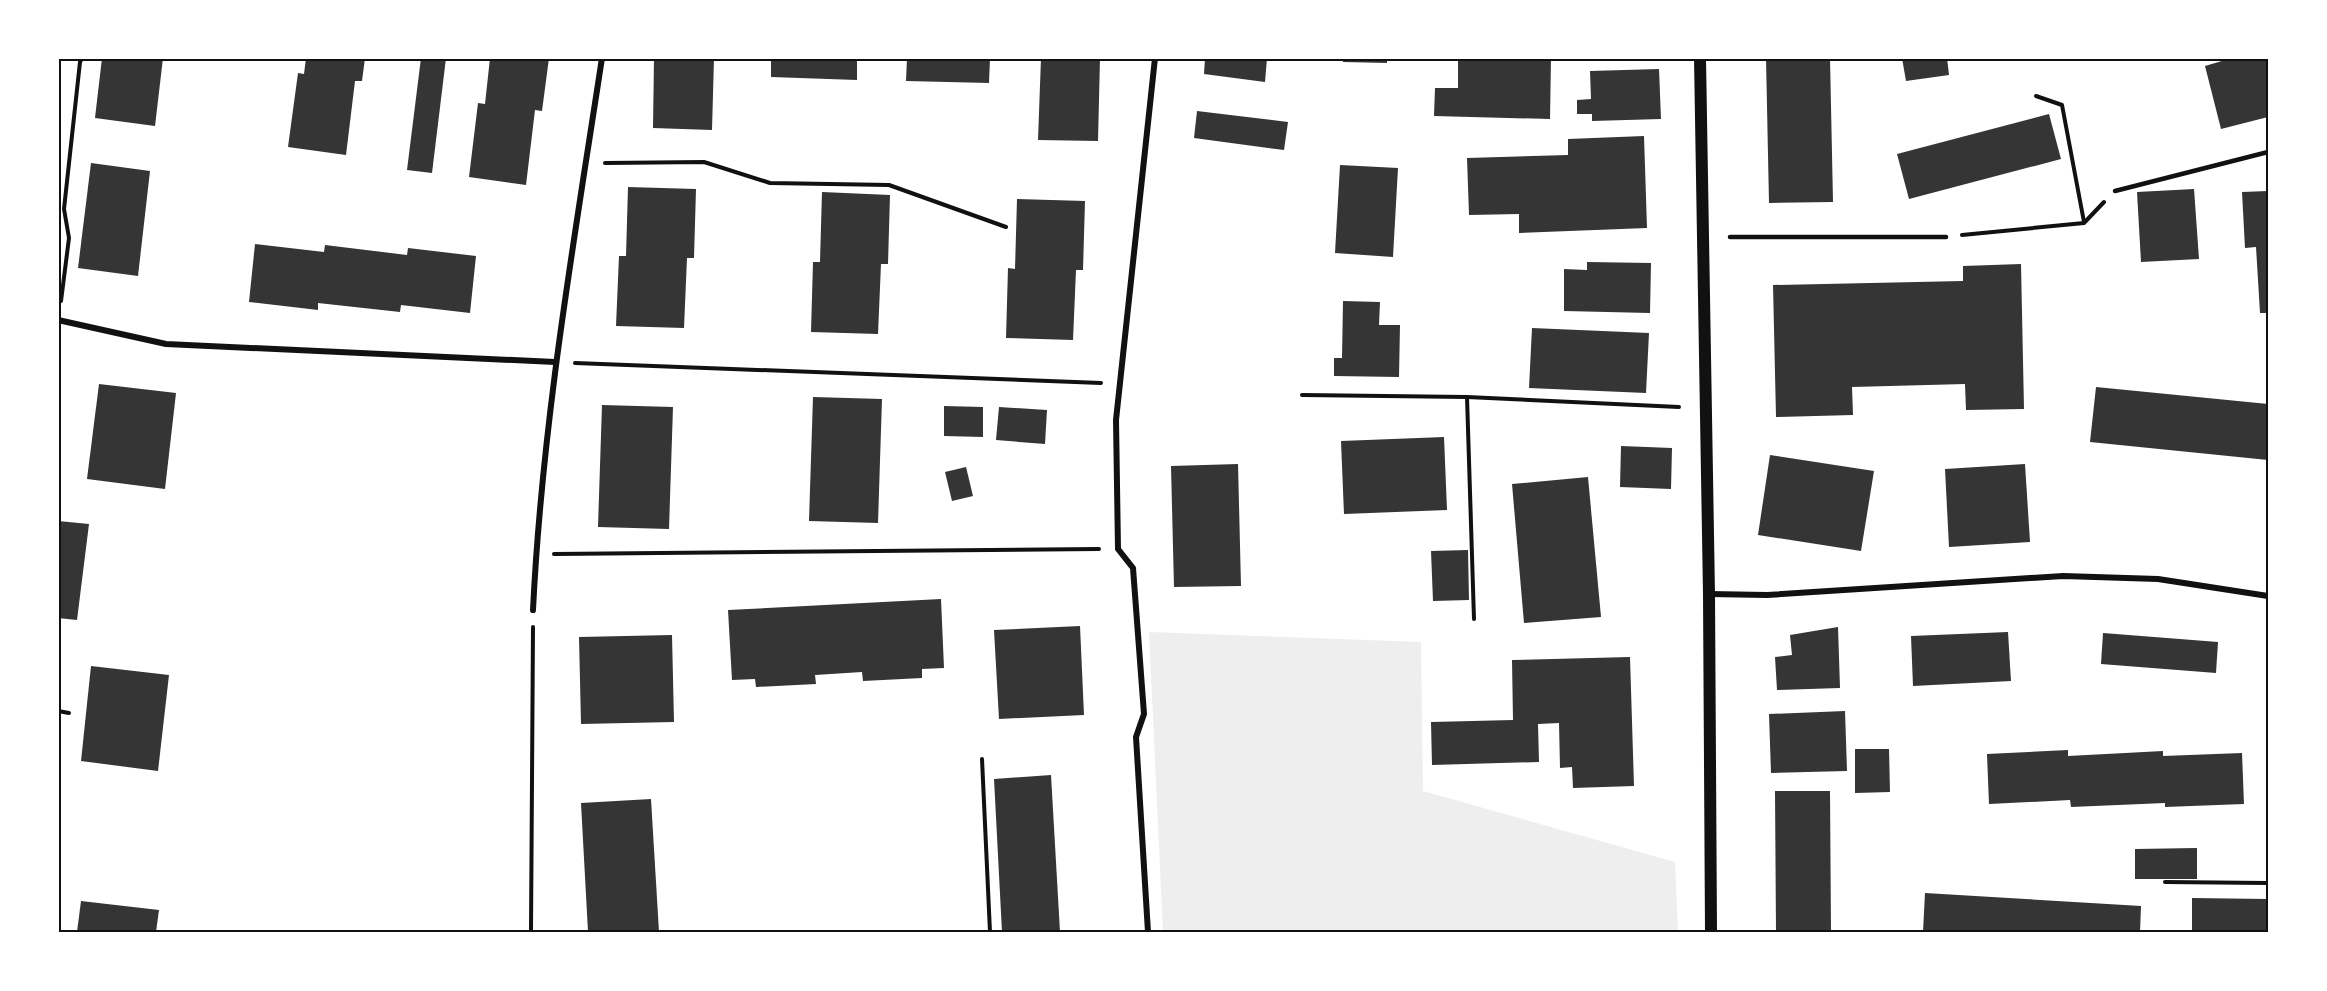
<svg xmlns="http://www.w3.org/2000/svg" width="2327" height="991" font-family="'PT Serif',serif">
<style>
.green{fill:#eee}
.building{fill:#353535}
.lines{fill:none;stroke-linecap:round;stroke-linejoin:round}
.path{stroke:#111;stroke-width:4}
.service{stroke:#111;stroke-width:4.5}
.minor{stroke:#111;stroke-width:6}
.secondary{stroke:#111;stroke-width:12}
.neatline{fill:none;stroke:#111;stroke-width:2}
</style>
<rect width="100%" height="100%" fill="#fff"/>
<!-- green -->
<path class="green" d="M 1149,632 L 1421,642 L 1423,791 L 1675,862 L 1678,932 L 1163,932 Z"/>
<!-- building -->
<g class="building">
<path d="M 102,58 L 163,58 L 155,126 L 95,118 Z"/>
<path d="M 306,58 L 365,58 L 362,81 L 355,81 L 346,155 L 288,147 L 298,73 L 304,74 Z"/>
<path d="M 421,58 L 446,58 L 432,173 L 407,170 Z"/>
<path d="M 490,58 L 549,58 L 542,111 L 535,110 L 526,185 L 469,177 L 478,103 L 485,104 Z"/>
<path d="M 654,58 L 714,58 L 712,130 L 653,128 Z"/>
<path d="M 771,58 L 857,58 L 857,80 L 771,77 Z"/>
<path d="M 907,58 L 990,58 L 989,83 L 906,81 Z"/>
<path d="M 1041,58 L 1100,58 L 1098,141 L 1038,140 Z"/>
<path d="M 1205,58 L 1267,58 L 1265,82 L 1204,74 Z"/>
<path d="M 1343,58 L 1387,58 L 1387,63 L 1343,62 Z"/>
<path d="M 1458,58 L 1551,58 L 1550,119 L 1434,116 L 1435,88 L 1458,88 Z"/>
<path d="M 1766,58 L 1830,58 L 1833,202 L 1769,203 Z"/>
<path d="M 1902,58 L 1947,58 L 1949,75 L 1906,81 Z"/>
<path d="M 2232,58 L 2268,58 L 2268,117 L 2221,129 L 2205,66 Z"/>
<path d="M 1659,69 L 1661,119 L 1592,121 L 1592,114 L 1577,114 L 1577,100 L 1591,99 L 1590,71 Z"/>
<path d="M 1197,111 L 1288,122 L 1284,150 L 1194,138 Z"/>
<path d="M 2049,114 L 2061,159 L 1909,199 L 1897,154 Z"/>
<path d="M 1644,136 L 1647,228 L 1519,233 L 1519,214 L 1469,215 L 1467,158 L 1568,155 L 1568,139 Z"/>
<path d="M 91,163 L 150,171 L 138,276 L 78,268 Z"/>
<path d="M 1340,165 L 1398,168 L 1393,257 L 1335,253 Z"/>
<path d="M 628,187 L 696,189 L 694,258 L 687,258 L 684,328 L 616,326 L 619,256 L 626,256 Z"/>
<path d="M 2194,189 L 2199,259 L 2141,262 L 2137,192 Z"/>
<path d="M 2268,191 L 2268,313 L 2260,313 L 2256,247 L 2245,248 L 2242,192 Z"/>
<path d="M 822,192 L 890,195 L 888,264 L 881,264 L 878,334 L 811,332 L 813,262 L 820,262 Z"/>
<path d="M 1017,199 L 1085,201 L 1083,270 L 1076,270 L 1073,340 L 1006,338 L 1008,268 L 1015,269 Z"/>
<path d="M 255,244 L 324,252 L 325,245 L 407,255 L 408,248 L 476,256 L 470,313 L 401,305 L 400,312 L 318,303 L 318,310 L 249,302 Z"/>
<path d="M 1587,262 L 1651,263 L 1650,313 L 1564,311 L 1564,269 L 1587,270 Z"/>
<path d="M 2021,264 L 2024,409 L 1966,410 L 1965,384 L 1852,387 L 1853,415 L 1776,417 L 1773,285 L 1963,281 L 1963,266 Z"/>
<path d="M 1343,301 L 1380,302 L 1379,325 L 1400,325 L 1399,377 L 1334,376 L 1334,358 L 1342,358 Z"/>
<path d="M 1532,328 L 1649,333 L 1646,393 L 1529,388 Z"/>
<path d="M 99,384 L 176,393 L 165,489 L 87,479 Z"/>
<path d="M 2096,387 L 2268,404 L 2268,460 L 2090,442 Z"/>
<path d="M 813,397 L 882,399 L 878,523 L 809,521 Z"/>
<path d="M 602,405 L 673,407 L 669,529 L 598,527 Z"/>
<path d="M 944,406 L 983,407 L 983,437 L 944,436 Z"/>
<path d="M 999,407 L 1047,410 L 1045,444 L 996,440 Z"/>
<path d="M 1444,437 L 1447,510 L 1344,514 L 1341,441 Z"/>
<path d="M 1621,446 L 1672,448 L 1671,489 L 1620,487 Z"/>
<path d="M 1770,455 L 1874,471 L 1861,551 L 1758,535 Z"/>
<path d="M 1238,464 L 1241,586 L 1174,587 L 1171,466 Z"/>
<path d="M 2025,464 L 2030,542 L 1949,547 L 1945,469 Z"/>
<path d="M 966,467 L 973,496 L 952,501 L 945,472 Z"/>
<path d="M 1588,477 L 1601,617 L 1524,623 L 1512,484 Z"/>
<path d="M 58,521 L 89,524 L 77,620 L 58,618 Z"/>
<path d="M 1468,550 L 1469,600 L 1433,601 L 1431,551 Z"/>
<path d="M 941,599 L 944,668 L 922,669 L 922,678 L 863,681 L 862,672 L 815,675 L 816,684 L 756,687 L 755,679 L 732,680 L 728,610 Z"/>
<path d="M 1080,626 L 1084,715 L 999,719 L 994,630 Z"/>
<path d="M 1838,627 L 1840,688 L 1777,690 L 1775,657 L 1792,655 L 1790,635 Z"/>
<path d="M 2008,632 L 2011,681 L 1913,686 L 1911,636 Z"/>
<path d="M 2103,633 L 2218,642 L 2216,673 L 2101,664 Z"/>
<path d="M 672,635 L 674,722 L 581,724 L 579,637 Z"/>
<path d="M 1630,657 L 1634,786 L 1573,788 L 1572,767 L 1560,768 L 1559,723 L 1538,724 L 1539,762 L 1432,765 L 1431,722 L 1513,720 L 1512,660 Z"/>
<path d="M 91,666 L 169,675 L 158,771 L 81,761 Z"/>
<path d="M 1845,711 L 1847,771 L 1771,773 L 1769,714 Z"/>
<path d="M 1855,749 L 1889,749 L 1890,792 L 1855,793 Z"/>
<path d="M 2068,750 L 2068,756 L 2163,751 L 2163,756 L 2242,753 L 2244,804 L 2165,807 L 2165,803 L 2071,807 L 2070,800 L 1989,804 L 1987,754 Z"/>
<path d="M 1051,775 L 1060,932 L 1002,932 L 994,779 Z"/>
<path d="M 1775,791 L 1830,791 L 1831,932 L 1776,932 Z"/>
<path d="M 651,799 L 659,932 L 588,932 L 581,803 Z"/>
<path d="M 2197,848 L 2197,879 L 2135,879 L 2135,849 Z"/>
<path d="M 1925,893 L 2141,906 L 2140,932 L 1923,932 Z"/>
<path d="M 2192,898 L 2268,899 L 2268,932 L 2192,932 Z"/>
<path d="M 81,901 L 159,910 L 156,932 L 77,932 Z"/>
</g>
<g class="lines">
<!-- path -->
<g class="path">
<path d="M 2036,96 L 2062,105 L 2084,222"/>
<path d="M 605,163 L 704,162 L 770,183 L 889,185 L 1006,227"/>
<path d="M 1962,235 L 2084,223 L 2104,202"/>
<path d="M 61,301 L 69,238 L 64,209 L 80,62 L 82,58"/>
<path d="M 575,363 L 1101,383"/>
<path d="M 1302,395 L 1467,397 L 1679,407"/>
<path d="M 1467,397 L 1474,619"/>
<path d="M 554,554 L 1099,549"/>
<path d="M 58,711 L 69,713"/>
<path d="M 982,759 L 990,932"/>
<path d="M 2165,882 L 2268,883"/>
<path d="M 531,932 L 533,627"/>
<path d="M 977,932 L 990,932"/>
</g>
<!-- service -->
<g class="service">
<path d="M 2115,191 L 2268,152"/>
<path d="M 1730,237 L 1946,237"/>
</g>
<!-- minor -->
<g class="minor">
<path d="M 58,320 L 166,344 L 555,362"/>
<path d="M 1709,594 L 1767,595 L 2063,576 L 2158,579 L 2268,596"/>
<path d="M 533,610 C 542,424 574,241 602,58"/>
<path d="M 1148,932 L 1136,737 L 1144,714 L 1133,568 L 1118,549 L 1116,420 L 1155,58"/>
</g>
<!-- secondary -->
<path class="secondary" d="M 1700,58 L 1709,594 L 1711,932"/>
</g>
<!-- border -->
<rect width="2327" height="991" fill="none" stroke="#ffffff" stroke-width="120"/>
<rect x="60" y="60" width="2207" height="871" class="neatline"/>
</svg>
